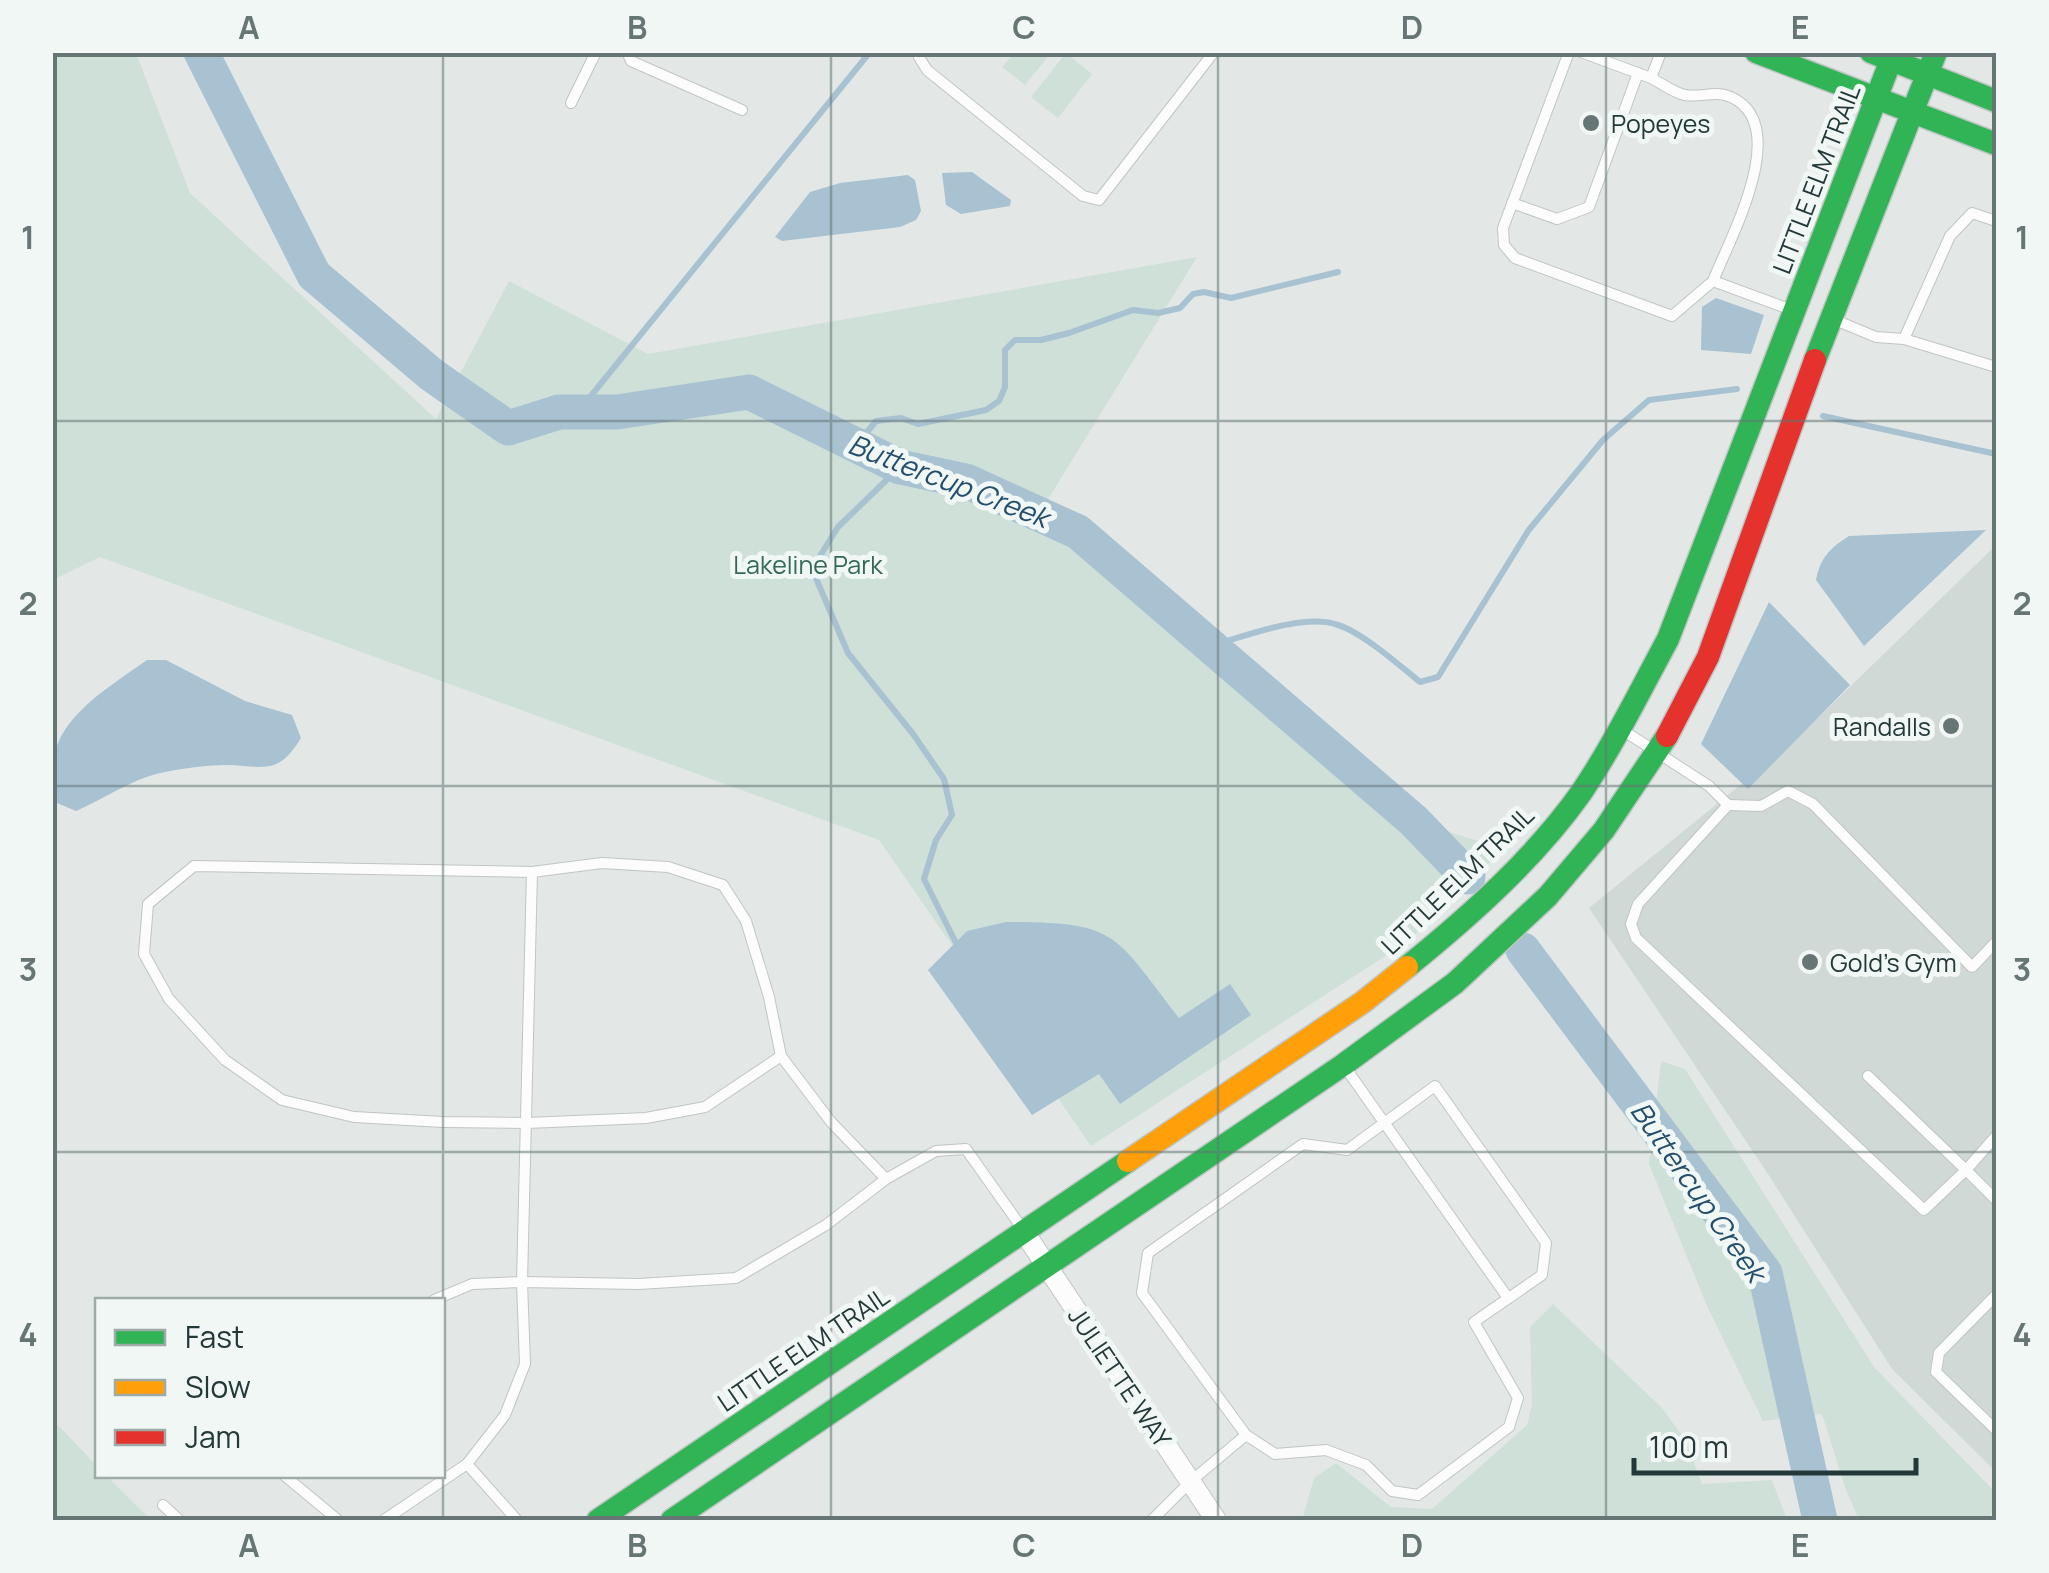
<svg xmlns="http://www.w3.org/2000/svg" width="2049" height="1573" font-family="Manrope,sans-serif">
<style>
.built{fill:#d1d9d7}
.green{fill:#cee0d8}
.water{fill:#a8c2d2}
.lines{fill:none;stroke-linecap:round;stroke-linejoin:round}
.stream{stroke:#a8c2d2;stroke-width:6}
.river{stroke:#a8c2d2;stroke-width:35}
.lane-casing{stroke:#c0c5c4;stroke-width:12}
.street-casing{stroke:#c0c5c4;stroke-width:22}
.fast-casing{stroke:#bfc5c4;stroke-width:25}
.slow-casing{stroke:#bfc5c4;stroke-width:25}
.jam-casing{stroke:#bfc5c4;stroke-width:25}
.lane{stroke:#fbfcfb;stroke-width:10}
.street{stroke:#fbfcfb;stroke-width:20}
.fast{stroke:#30b455;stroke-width:22}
.slow{stroke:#ff9f0a;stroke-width:22}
.jam{stroke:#e5322d;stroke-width:22}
.grid{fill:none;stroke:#667675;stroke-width:2.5;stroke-opacity:0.55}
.poi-dot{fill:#667675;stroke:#f0f7f5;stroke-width:4}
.labels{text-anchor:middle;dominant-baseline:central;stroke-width:10;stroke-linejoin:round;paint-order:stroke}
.poi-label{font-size:25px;fill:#233838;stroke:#f0f7f5;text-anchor:start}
.street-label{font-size:25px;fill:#233838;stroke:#f0f7f5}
.park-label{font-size:25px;fill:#326a56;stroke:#f0f7f5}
.water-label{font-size:28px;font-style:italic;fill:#244e6d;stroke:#f0f7f5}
.neatline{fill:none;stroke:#667675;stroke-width:4}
.grid-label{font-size:32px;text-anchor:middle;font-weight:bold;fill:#667675}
</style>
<rect width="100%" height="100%" fill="#e3e8e7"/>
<!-- built -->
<path class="built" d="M 1996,545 L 1996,1472 L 1892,1369 L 1766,1171 L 1589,908 L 1793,742 Z"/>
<!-- green -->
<g class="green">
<path d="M 53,53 L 136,53 L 190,193 L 436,419 L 509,281 L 648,354 L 1197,257 L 1039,514 L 1414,821 L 1504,849 L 1407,942 L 1091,1146 L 879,840 L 100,557 L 53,580 Z"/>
<path d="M 1014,53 L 1014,52 L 1051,53 L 1025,85 L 1002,67 Z"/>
<path d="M 1066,53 L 1092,74 L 1058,118 L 1031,97 Z"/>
<path d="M 1661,1061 L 1685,1069 L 1874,1367 L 1996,1493 L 1996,1504 L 1988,1520 L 1859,1520 L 1846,1490 L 1822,1414 L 1763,1421 L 1707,1306 L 1649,1164 Z"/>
<path d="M 1553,1304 L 1662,1408 L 1686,1441 L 1702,1484 L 1772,1480 L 1787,1520 L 1302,1520 L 1314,1478 L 1336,1463 L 1391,1507 L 1432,1509 L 1527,1425 L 1532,1405 L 1530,1327 Z"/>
<path d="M 53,1420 L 97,1466 L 98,1476 L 107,1476 L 151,1520 L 53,1520 Z"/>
</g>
<!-- water -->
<g class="water">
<path d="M 972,172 L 1011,200 L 1010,206 L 961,214 L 946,205 L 942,173 Z"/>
<path d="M 908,175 L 915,180 L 921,211 L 916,220 L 900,227 L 782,241 L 775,237 L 810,192 L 840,183 Z"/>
<path d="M 1716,298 L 1764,315 L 1751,354 L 1701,350 L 1702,307 Z"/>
<path d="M 1986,530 L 1864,646 L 1816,580 C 1820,558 1830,548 1849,536 Z"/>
<path d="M 1769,602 L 1850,685 L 1748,789 L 1701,744 Z"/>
<path d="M 147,660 L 166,660 L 245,701 L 292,715 L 301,738 C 278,776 264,766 227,765 C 205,765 177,769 156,774 C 129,781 102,800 76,811 L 57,803 C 34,730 95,697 147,660 Z"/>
<path d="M 1006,922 C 1119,922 1113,933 1179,1018 L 1230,984 L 1251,1015 L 1120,1104 L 1099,1074 L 1032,1115 L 928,970 L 967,931 Z"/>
</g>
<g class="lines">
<!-- stream -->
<g class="stream">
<path d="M 577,413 L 870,52"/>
<path d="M 1823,416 L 1996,454"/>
<path d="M 832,433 L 867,432 L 876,421 L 901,418 L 918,424 L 986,410 L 999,401 L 1005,387 L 1005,350 L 1015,340 L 1041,340 L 1069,333 L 1133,310 L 1158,313 L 1180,308 L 1193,294 L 1204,292 L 1231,298 L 1338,272"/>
<path d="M 900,467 L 838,527 L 812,569 L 848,653 L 913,734 L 944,779 L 952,815 L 936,840 L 924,879 L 958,947"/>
<path d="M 1211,646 C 1244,636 1302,614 1335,624 C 1361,631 1399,665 1420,682 L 1438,677 L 1528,531 L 1603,440 L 1649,400 L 1737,389"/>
</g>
<!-- river -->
<g class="river">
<path d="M 201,52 L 314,275 L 432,375 L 508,428 L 559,412 L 617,412 L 749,392 L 900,467 L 966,481 L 1078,532 L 1414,821 L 1468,877"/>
<path d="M 1523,950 L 1765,1273 L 1820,1520"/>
</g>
<defs>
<g id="lane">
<path d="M 627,52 L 631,61 L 742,110"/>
<path d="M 922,52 L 919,57 L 927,70 L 1083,196 L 1099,200 L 1214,52"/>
<path d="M 1569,52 L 1503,228 L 1504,245 L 1515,258 L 1672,316 L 1713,281 L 1789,309"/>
<path d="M 1581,52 L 1651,78 L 1661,52"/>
<path d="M 1651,78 C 1661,83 1674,93 1685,95 C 1701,98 1714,90 1731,97 C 1793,125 1730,238 1713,281"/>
<path d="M 571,103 L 596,52"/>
<path d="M 1512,203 L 1557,219 L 1589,207 L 1638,73"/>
<path d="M 1835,320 L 1876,337 L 1904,339 L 1996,367"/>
<path d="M 1904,339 L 1950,236 L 1972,213 L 1996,221"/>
<path d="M 1624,731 L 1709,786 L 1728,805 L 1638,904 L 1631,924 L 1636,938 L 1924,1210 L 1966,1170 L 1996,1200"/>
<path d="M 1728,805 L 1761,806 L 1788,791 L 1813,804 L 1972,967 L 1996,942"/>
<path d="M 532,872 L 602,863 L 668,867 L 723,885 L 746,921 L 769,997 L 781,1056 L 831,1122 L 886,1179"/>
<path d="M 1347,1070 L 1508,1298"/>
<path d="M 1868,1076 L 1966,1170 L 1996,1136"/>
<path d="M 1996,1295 L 1939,1353 L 1936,1372 L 1996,1430"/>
<path d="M 434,1300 L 472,1284 L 522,1282 L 532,872 L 194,866 L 148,904 L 144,954 L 169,999 L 225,1060 L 282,1100 L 354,1117 L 443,1122 L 527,1123 L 646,1118 L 705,1107 L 781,1056"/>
<path d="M 467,1464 L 505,1415 L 525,1364 L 522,1282 L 639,1284 L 736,1278 L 826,1225 L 886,1179 L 936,1151 L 966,1149 L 1022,1228"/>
<path d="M 285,1476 L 338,1520"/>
<path d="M 163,1505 L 179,1520"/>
<path d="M 384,1520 L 467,1464 L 517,1520"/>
<path d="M 1152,1520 L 1190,1482 L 1246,1435 L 1142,1293 L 1148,1253 L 1303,1144 L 1347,1150 L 1435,1086 L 1546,1243 L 1542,1275 L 1474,1322 L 1518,1398 L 1509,1427 L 1418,1495 L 1392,1491 L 1366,1465 L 1326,1450 L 1275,1454 L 1246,1435"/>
</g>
<path id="street" d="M 1024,1232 L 1216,1520"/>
<g id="fast">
<path d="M 1756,52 L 1996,144"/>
<path d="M 1871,52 L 1996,101"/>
<path d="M 1815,360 L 1936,52"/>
<path d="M 1407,967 C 1470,916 1534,859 1581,793 C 1614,744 1640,691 1668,639 L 1894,52"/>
<path d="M 598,1520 L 1128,1161"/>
<path d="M 672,1520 L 1343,1065 L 1455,983 L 1548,896 L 1604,830 L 1667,736"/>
</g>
<path id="slow" d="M 1128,1161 L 1363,1002 L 1407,967"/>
<path id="jam" d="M 1667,736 L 1708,657 L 1815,360"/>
</defs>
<!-- lane casing -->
<use href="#lane" class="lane-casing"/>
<!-- street casing -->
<use href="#street" class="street-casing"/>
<!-- fast casing -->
<use href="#fast" class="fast-casing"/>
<!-- slow casing -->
<use href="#slow" class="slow-casing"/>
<!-- jam casing -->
<use href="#jam" class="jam-casing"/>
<!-- lane -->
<use href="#lane" class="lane"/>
<!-- street -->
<use href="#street" class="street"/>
<!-- fast -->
<use href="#fast" class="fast"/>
<!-- slow -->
<use href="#slow" class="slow"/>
<!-- jam -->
<use href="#jam" class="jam"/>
</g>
<!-- grid -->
<path class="grid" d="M 443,52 L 443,1520M 831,52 L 831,1520M 1218,52 L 1218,1520M 1606,52 L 1606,1520M 52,421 L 1996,421M 52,786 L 1996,786M 52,1152 L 1996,1152"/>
<!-- markers -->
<g class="poi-dot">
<circle cx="1591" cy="123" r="10"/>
<circle cx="1951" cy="726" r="10"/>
<circle cx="1810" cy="962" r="10"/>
</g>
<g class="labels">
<!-- poi labels -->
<g class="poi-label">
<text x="1611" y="123">Popeyes</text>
<text x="1931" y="726" text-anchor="end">Randalls</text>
<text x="1830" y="962">Gold's Gym</text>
</g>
<!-- street labels -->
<g class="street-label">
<text transform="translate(1816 179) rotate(-69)">LITTLE ELM TRAIL</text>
<text transform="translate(1457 880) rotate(-44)">LITTLE ELM TRAIL</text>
<text transform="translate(803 1349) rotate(-34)">LITTLE ELM TRAIL</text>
<text transform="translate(1120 1377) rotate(56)">JULIETTE WAY</text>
</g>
<!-- park labels -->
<g class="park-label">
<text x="808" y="564">Lakeline Park</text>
</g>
<!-- water labels -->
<g class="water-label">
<text transform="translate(949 480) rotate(21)">Buttercup Creek</text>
<text transform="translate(1699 1191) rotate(55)">Buttercup Creek</text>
</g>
</g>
<!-- border -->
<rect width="2049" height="1573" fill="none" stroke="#f0f7f5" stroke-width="110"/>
<!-- legend -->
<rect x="95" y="1298" width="350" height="180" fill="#f0f7f5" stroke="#9eaba9" stroke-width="2.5"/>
<rect x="115" y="1330" width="50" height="15" fill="#30b455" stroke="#9eaba9" stroke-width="2.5"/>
<text x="185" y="1348" font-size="30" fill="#233838">Fast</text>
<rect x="115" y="1380" width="50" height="15" fill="#ff9f0a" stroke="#9eaba9" stroke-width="2.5"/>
<text x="185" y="1398" font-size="30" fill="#233838">Slow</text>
<rect x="115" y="1430" width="50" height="15" fill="#e5322d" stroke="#9eaba9" stroke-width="2.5"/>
<text x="185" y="1448" font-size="30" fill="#233838">Jam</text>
<!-- scale -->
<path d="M1634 1458v15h282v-15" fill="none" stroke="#233838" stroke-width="5"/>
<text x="1649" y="1458" font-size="30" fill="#233838" stroke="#f0f7f5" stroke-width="8" paint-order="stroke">100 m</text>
<rect x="55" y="55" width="1939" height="1463" class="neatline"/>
<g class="grid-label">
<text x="249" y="39">A</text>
<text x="637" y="39">B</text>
<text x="1024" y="39">C</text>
<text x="1412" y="39">D</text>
<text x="1800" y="39">E</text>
<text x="28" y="249">1</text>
<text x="2022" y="249">1</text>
<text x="28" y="615">2</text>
<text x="2022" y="615">2</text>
<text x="28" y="981">3</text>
<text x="2022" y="981">3</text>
<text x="28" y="1346">4</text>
<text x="2022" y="1346">4</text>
<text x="249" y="1557">A</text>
<text x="637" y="1557">B</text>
<text x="1024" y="1557">C</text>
<text x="1412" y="1557">D</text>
<text x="1800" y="1557">E</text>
</g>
</svg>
